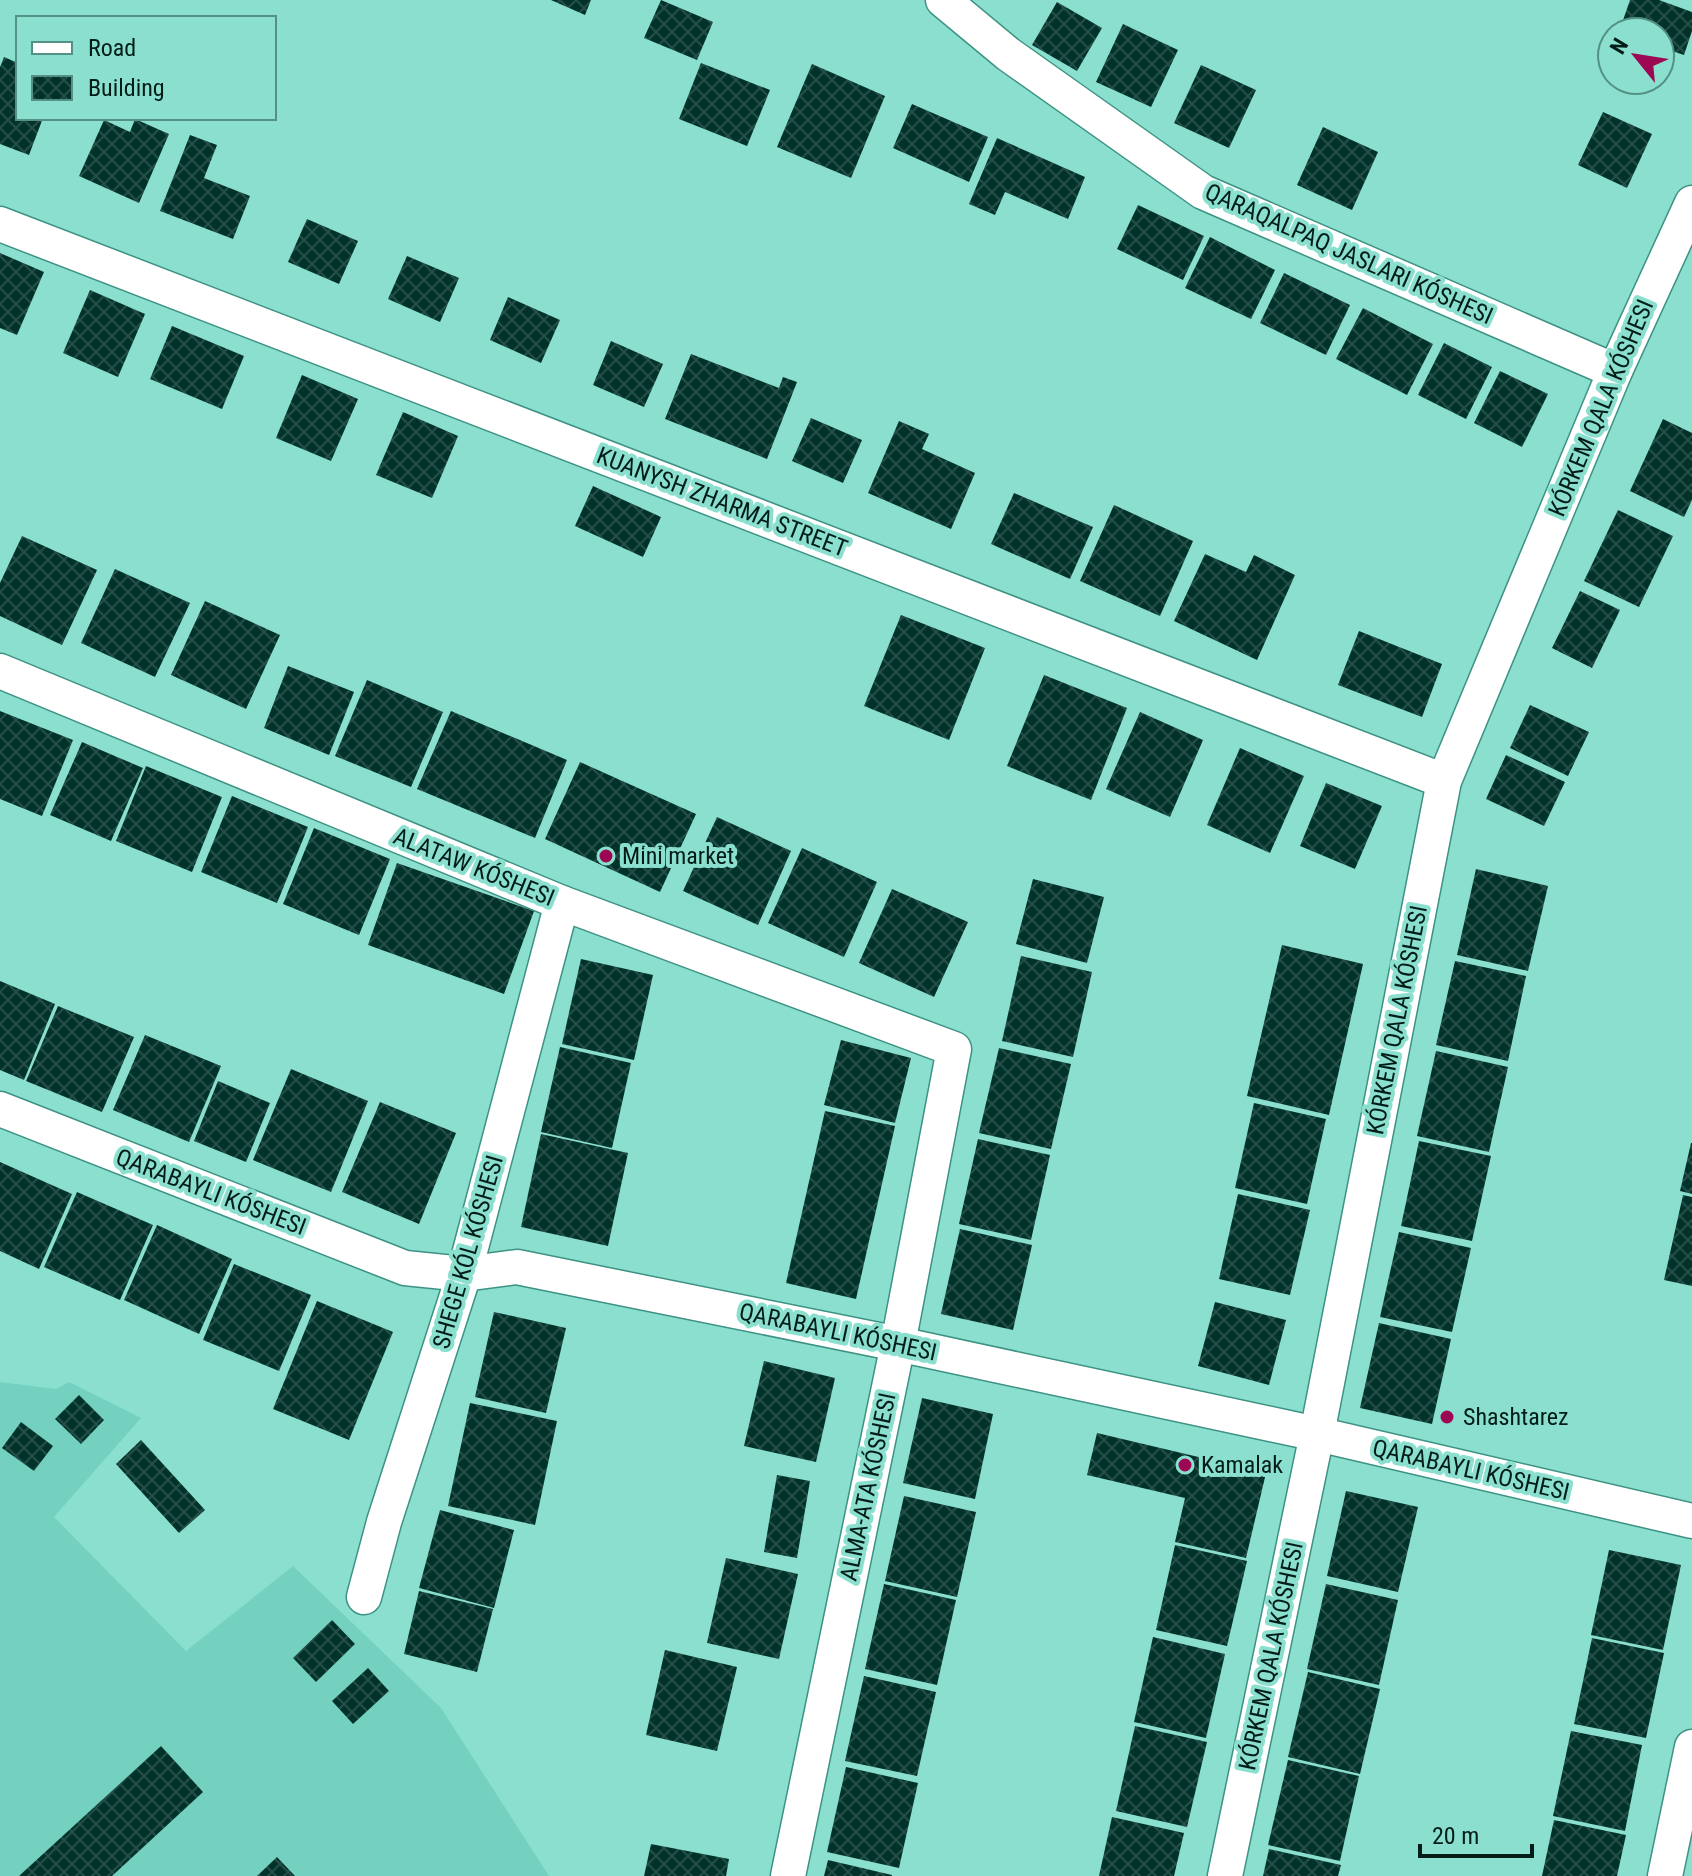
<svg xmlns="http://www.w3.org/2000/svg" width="1692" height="1876" font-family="'Roboto Condensed',sans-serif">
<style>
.built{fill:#74d1bf}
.building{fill:url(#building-cross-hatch)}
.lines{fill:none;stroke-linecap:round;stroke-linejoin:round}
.minor-casing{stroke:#3d9283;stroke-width:37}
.minor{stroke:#fff;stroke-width:34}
.poi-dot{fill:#9c0653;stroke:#8bdfce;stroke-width:3}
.labels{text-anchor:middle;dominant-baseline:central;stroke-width:8;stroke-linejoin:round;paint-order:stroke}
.street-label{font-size:24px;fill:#021d18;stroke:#8bdfce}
.poi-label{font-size:24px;fill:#021d18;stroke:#8bdfce;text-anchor:start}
</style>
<defs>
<pattern id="building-cross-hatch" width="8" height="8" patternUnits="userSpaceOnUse" patternTransform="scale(2)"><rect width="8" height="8" fill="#02332b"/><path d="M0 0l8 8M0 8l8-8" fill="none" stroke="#254e48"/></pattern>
</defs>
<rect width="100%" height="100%" fill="#8bdfce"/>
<!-- built -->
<path class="built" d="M 0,1382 L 56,1389 L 69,1382 L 141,1418 L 54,1517 L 186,1651 L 293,1566 L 441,1708 L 549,1876 L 0,1876 Z"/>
<!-- building -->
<g class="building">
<path d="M 551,0 L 591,0 L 585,15 Z"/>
<path d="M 661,0 L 713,22 L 697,60 L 644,38 Z"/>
<path d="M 1630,0 L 1659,0 L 1692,12 L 1692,31 L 1684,55 L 1660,47 L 1660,32 L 1619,32 Z"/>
<path d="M 1057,2 L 1102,28 L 1077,71 L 1032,45 Z"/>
<path d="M 1123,24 L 1178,50 L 1151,107 L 1096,82 Z"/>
<path d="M 4,57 L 18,63 L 18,118 L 43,118 L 29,155 L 0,144 L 0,67 Z"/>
<path d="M 701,63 L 770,90 L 747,146 L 679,119 Z"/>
<path d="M 812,64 L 885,96 L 851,178 L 777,147 Z"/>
<path d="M 1201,65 L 1256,90 L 1229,148 L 1174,123 Z"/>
<path d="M 912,104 L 988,137 L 969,182 L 893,148 Z"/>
<path d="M 1603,112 L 1652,134 L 1627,188 L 1578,165 Z"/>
<path d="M 135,119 L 169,134 L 139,203 L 79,176 L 104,120 L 130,132 Z"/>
<path d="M 1323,127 L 1378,152 L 1352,210 L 1297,185 Z"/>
<path d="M 190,135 L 217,145 L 204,178 L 250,196 L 233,239 L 160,211 Z"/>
<path d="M 997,138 L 1085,177 L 1068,219 L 1005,192 L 995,215 L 969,204 Z"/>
<path d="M 1138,205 L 1204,236 L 1183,280 L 1117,249 Z"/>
<path d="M 307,219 L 358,241 L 339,284 L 288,262 Z"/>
<path d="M 1210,237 L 1275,270 L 1251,319 L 1185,288 Z"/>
<path d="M 0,253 L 44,272 L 17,335 L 0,328 Z"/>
<path d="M 407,256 L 459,278 L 440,322 L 388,299 Z"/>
<path d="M 1284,273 L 1350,305 L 1326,355 L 1260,323 Z"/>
<path d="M 90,290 L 145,314 L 118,377 L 63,353 Z"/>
<path d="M 508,297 L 560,320 L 541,363 L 490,340 Z"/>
<path d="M 1363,308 L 1433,344 L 1407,395 L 1336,359 Z"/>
<path d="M 172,326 L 244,356 L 222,409 L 150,379 Z"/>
<path d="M 611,341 L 663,364 L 644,407 L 593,385 Z"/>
<path d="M 1444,343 L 1492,367 L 1466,419 L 1418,395 Z"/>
<path d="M 691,354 L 779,388 L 783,377 L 797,382 L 767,459 L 665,419 Z"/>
<path d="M 1500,371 L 1548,394 L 1522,447 L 1474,423 Z"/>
<path d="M 302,375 L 358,399 L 331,461 L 276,438 Z"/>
<path d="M 403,412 L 458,436 L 432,498 L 376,475 Z"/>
<path d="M 811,418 L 862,440 L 843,483 L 792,461 Z"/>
<path d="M 1663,419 L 1692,433 L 1692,500 L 1684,517 L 1630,491 Z"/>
<path d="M 899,421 L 929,434 L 922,449 L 975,473 L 951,529 L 868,493 Z"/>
<path d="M 593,486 L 661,517 L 643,557 L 575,526 Z"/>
<path d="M 1014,493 L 1093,527 L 1070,579 L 991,544 Z"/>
<path d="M 1114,505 L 1193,541 L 1160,616 L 1080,581 Z"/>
<path d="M 1618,510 L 1673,536 L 1639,607 L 1584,581 Z"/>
<path d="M 22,536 L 97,570 L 62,645 L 0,616 L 0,583 Z"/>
<path d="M 1205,554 L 1246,572 L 1254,555 L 1295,575 L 1257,660 L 1174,621 Z"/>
<path d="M 115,569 L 190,603 L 155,677 L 81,643 Z"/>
<path d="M 1580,591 L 1620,610 L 1592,668 L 1552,648 Z"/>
<path d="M 205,601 L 280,635 L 246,709 L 171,675 Z"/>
<path d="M 901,615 L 985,648 L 949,740 L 864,706 Z"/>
<path d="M 1359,631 L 1442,664 L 1422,717 L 1338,685 Z"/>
<path d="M 288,666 L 354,692 L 329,755 L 264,728 Z"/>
<path d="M 1044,675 L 1127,708 L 1091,800 L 1007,766 Z"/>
<path d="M 367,680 L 443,712 L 411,787 L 335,756 Z"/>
<path d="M 1530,705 L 1589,732 L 1568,776 L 1510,748 Z"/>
<path d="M 0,711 L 73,740 L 42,816 L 0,799 Z"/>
<path d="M 451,711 L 567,760 L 535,838 L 417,789 Z"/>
<path d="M 1140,712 L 1203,740 L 1170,817 L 1106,789 Z"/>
<path d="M 82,742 L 143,768 L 111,841 L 50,815 Z"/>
<path d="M 1240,748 L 1304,776 L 1270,853 L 1207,825 Z"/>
<path d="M 1506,755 L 1565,782 L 1544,826 L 1486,799 Z"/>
<path d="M 580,762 L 696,814 L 660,892 L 545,839 Z"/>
<path d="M 146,766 L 222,797 L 192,872 L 116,841 Z"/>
<path d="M 1326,783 L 1382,806 L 1355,869 L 1300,846 Z"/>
<path d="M 232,796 L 308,827 L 277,903 L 201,872 Z"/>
<path d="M 717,817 L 791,851 L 758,925 L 683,891 Z"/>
<path d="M 314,828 L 390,859 L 359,935 L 283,904 Z"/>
<path d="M 802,848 L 877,882 L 844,957 L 768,923 Z"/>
<path d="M 397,863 L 534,911 L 504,994 L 368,945 Z"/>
<path d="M 1476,869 L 1548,886 L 1528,971 L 1457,955 Z"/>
<path d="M 1033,879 L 1104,897 L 1087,963 L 1016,944 Z"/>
<path d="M 892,889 L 968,922 L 934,997 L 859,963 Z"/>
<path d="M 1282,945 L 1363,964 L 1329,1115 L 1247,1096 Z"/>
<path d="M 1021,956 L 1092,972 L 1073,1057 L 1002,1041 Z"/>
<path d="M 581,959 L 653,975 L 634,1060 L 562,1044 Z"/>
<path d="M 1455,961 L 1526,976 L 1508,1061 L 1436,1045 Z"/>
<path d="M 0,981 L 55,1004 L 24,1080 L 0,1070 Z"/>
<path d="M 58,1006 L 134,1037 L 102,1112 L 26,1081 Z"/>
<path d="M 145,1035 L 221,1066 L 189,1142 L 113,1110 Z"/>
<path d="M 841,1040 L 911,1058 L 895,1123 L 824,1105 Z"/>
<path d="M 560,1047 L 631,1063 L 612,1148 L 541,1132 Z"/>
<path d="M 999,1048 L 1071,1064 L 1051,1149 L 979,1133 Z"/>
<path d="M 1436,1051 L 1508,1067 L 1489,1152 L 1417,1136 Z"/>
<path d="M 291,1069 L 368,1101 L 331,1192 L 253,1160 Z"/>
<path d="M 218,1081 L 270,1103 L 246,1162 L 194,1141 Z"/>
<path d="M 380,1102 L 456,1133 L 419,1224 L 342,1192 Z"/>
<path d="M 1254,1103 L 1326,1119 L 1307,1204 L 1235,1188 Z"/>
<path d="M 825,1111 L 895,1126 L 856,1299 L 786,1283 Z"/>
<path d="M 541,1134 L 628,1153 L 608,1246 L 521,1227 Z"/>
<path d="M 978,1139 L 1050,1155 L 1031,1240 L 959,1224 Z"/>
<path d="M 1419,1141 L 1491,1156 L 1472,1241 L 1401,1226 Z"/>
<path d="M 1691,1143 L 1692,1143 L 1692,1194 L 1680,1191 Z"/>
<path d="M 0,1162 L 72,1194 L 39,1269 L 0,1251 Z"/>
<path d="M 77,1192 L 153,1225 L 120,1300 L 44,1267 Z"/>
<path d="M 1238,1194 L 1310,1210 L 1290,1295 L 1219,1279 Z"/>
<path d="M 1683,1195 L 1692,1197 L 1692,1286 L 1664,1280 Z"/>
<path d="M 157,1225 L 232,1259 L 199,1334 L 124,1300 Z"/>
<path d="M 960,1229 L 1032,1245 L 1013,1330 L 941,1314 Z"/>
<path d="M 1399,1232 L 1471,1248 L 1452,1332 L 1380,1317 Z"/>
<path d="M 234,1264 L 311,1295 L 279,1371 L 203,1340 Z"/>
<path d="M 317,1301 L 393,1332 L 349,1440 L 273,1409 Z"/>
<path d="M 1215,1302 L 1286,1320 L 1269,1385 L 1198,1366 Z"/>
<path d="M 494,1312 L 566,1328 L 546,1413 L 475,1397 Z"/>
<path d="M 1379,1323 L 1451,1339 L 1432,1424 L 1360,1408 Z"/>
<path d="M 764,1361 L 835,1378 L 816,1462 L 744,1446 Z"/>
<path d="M 79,1395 L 104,1420 L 81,1444 L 55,1419 Z"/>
<path d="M 922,1398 L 993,1414 L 975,1499 L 903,1483 Z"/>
<path d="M 470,1403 L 557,1421 L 535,1525 L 448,1506 Z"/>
<path d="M 21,1422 L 53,1446 L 34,1471 L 2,1448 Z"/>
<path d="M 1097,1433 L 1266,1473 L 1246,1558 L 1175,1542 L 1185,1498 L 1087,1475 Z"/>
<path d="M 141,1440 L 205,1510 L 179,1533 L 116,1464 Z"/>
<path d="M 777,1475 L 810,1481 L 797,1558 L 764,1552 Z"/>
<path d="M 1346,1491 L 1418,1507 L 1398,1592 L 1327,1576 Z"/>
<path d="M 904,1496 L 976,1512 L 957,1597 L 885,1581 Z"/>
<path d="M 440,1510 L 514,1530 L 494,1608 L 419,1588 Z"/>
<path d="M 1175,1545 L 1247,1561 L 1227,1646 L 1156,1630 Z"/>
<path d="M 1609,1550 L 1681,1565 L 1663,1650 L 1591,1635 Z"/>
<path d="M 726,1558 L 798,1574 L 779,1659 L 707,1643 Z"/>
<path d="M 884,1584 L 956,1600 L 937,1685 L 865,1669 Z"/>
<path d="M 1326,1584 L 1398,1600 L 1379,1685 L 1307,1669 Z"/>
<path d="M 419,1591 L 493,1609 L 477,1672 L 404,1654 Z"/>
<path d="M 332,1620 L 355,1644 L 316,1682 L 293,1658 Z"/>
<path d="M 1153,1637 L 1225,1654 L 1206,1738 L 1134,1722 Z"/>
<path d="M 1592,1638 L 1664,1653 L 1646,1738 L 1574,1724 Z"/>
<path d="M 665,1650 L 737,1667 L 717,1751 L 646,1735 Z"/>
<path d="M 368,1668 L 389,1691 L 353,1724 L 332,1701 Z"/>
<path d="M 1308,1672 L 1380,1689 L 1360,1774 L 1288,1757 Z"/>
<path d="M 864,1676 L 936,1692 L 917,1776 L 845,1761 Z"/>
<path d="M 1135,1726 L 1207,1742 L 1187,1827 L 1116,1811 Z"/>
<path d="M 1571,1731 L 1642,1745 L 1625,1831 L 1553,1816 Z"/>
<path d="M 161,1746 L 203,1792 L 112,1876 L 19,1876 Z"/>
<path d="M 1288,1760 L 1359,1776 L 1340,1861 L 1268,1845 Z"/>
<path d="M 846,1767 L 918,1783 L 899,1868 L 827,1852 Z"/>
<path d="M 1112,1817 L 1184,1833 L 1174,1876 L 1099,1876 Z"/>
<path d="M 1554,1820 L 1626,1835 L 1617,1876 L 1542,1876 Z"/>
<path d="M 651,1844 L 729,1859 L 726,1876 L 644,1876 Z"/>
<path d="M 1269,1849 L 1341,1865 L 1338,1876 L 1263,1876 Z"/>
<path d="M 277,1857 L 295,1876 L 257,1876 Z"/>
<path d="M 828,1860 L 892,1875 L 892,1876 L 824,1876 Z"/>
</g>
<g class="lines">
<defs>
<g id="minor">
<path d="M 943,0 L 1008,54 L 1203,192 L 1615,371"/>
<path d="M 0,224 L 1444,781"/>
<path d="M 0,671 L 562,903 L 954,1049 L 898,1344 L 788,1876"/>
<path d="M 0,1109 L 405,1268 L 464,1274 L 517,1267 L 898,1344 L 1317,1434 L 1692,1521"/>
<path d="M 364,1597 L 384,1522 L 464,1274 L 562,903"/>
<path d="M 1225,1876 L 1317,1434 L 1444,781 L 1615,371 L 1692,203"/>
<path d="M 1665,1876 L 1692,1747"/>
</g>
</defs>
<!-- minor casing -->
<use href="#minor" class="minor-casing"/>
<!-- minor -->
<use href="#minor" class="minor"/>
</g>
<!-- markers -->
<g class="poi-dot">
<circle cx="606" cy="856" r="8"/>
<circle cx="1447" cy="1417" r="8"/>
<circle cx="1185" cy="1465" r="8"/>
</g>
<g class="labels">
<!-- street labels -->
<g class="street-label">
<text transform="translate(1349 254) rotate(24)">QARAQALPAQ JASLARI KÓSHESI</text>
<text transform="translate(1601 408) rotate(-67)">KÓRKEM QALA KÓSHESI</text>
<text transform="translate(722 502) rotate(21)">KUANYSH ZHARMA STREET</text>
<text transform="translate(474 867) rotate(22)">ALATAW KÓSHESI</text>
<text transform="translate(1397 1020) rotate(-79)">KÓRKEM QALA KÓSHESI</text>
<text transform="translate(211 1192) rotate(21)">QARABAYLI KÓSHESI</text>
<text transform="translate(468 1252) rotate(-74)">SHEGE KÓL KÓSHESI</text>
<text transform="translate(838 1332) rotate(12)">QARABAYLI KÓSHESI</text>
<text transform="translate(1471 1470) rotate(13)">QARABAYLI KÓSHESI</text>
<text transform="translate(868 1487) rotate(-78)">ALMA-ATA KÓSHESI</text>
<text transform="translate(1271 1656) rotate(-78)">KÓRKEM QALA KÓSHESI</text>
</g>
<!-- poi labels -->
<g class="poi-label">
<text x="622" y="856">Mini market</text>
<text x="1463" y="1417">Shashtarez</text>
<text x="1201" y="1465">Kamalak</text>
</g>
</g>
<!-- legend -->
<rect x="16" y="16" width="260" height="104" fill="#8bdfce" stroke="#549185" stroke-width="2"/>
<rect x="32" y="42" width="40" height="12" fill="#ffffff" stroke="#549185" stroke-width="2"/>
<text x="88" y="56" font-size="24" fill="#021d18">Road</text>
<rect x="32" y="76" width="40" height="24" fill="url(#building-cross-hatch)" stroke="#549185" stroke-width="2"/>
<text x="88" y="96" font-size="24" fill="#021d18">Building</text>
<!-- north arrow -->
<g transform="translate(1636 56) rotate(300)"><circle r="38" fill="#8bdfce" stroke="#549185" stroke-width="2"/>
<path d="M0-6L14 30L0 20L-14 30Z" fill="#9c0653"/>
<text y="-12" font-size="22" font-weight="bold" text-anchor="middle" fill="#021d18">N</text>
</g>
<!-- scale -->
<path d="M1420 1844v12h112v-12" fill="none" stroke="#021d18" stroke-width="4"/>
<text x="1432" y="1844" font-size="24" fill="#021d18" stroke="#8bdfce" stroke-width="6" paint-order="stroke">20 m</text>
</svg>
